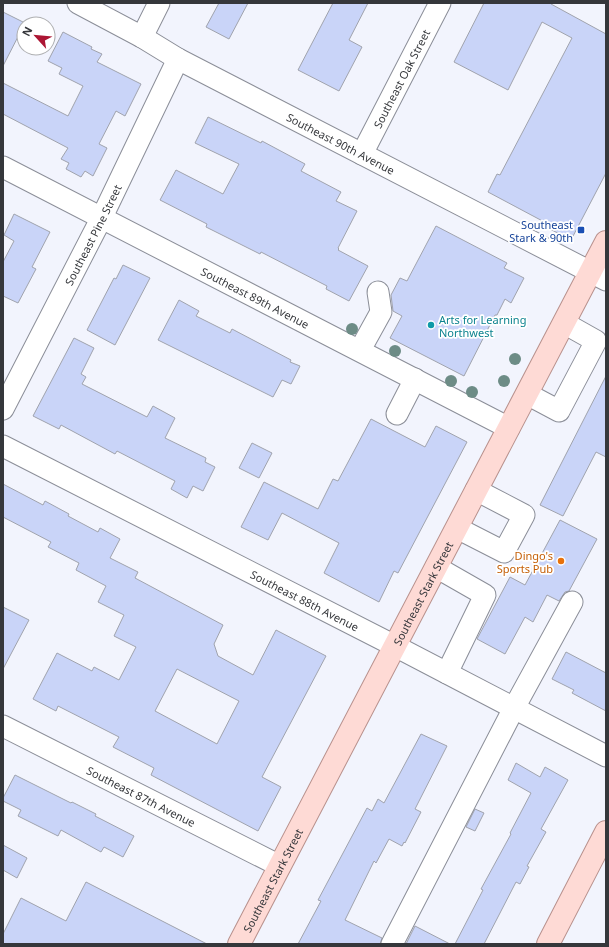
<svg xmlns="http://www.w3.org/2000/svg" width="609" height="947" font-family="'Noto Sans',sans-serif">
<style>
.building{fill:#c9d4f8;stroke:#a0a3ad;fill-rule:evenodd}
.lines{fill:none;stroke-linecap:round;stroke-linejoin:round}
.minor-casing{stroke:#8b8e98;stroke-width:23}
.major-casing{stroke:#b8918d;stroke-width:24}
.minor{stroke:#fff;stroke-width:21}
.major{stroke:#fedad5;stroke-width:22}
.tree{fill:#6d8c86}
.transit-dot{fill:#1a4fb4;stroke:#fff;stroke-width:1.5}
.culture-dot{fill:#0f9aa8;stroke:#fff;stroke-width:1.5}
.food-dot{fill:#e8710a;stroke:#fff;stroke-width:1.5}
.labels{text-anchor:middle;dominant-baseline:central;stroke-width:3.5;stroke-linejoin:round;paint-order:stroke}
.street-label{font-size:11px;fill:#35373b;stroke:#fff}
.transit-label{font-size:11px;fill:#164399;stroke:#fff;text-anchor:end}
.culture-label{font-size:11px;fill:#0d838f;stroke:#fff;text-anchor:start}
.food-label{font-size:11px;fill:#c56008;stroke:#fff;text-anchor:end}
</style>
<rect width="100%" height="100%" fill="#f2f4fd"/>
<!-- building -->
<g class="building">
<path d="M 219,3 L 248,3 L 229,39 L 206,27 Z"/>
<path d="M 333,3 L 368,3 L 349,40 L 362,47 L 339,91 L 298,70 Z"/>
<path d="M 484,3 L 552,3 L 551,4 L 606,34 L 606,173 L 571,240 L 548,228 L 550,225 L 488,192 L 497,174 L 500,175 L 572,38 L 542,22 L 508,90 L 454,62 Z"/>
<path d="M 3,12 L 25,23 L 3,66 Z"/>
<path d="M 63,32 L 92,47 L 91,49 L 102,54 L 97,62 L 141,84 L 125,116 L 116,111 L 99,144 L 107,148 L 93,176 L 85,171 L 81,177 L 66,169 L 69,163 L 61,159 L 68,148 L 3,114 L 3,83 L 68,116 L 83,86 L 59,74 L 62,68 L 48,61 Z"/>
<path d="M 208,117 L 261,143 L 262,141 L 305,164 L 301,171 L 341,192 L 336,201 L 357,211 L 338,248 L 339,249 L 338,250 L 368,266 L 349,301 L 326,289 L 327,286 L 261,252 L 260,254 L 206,227 L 207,224 L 160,200 L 176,170 L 223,194 L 239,164 L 195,143 Z"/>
<path d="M 14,214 L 50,232 L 32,267 L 36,269 L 18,303 L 3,296 L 3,262 L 14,241 L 4,235 Z"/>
<path d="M 436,226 L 507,263 L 504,268 L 524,278 L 511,303 L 505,299 L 497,315 L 495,315 L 464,376 L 390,338 L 402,316 L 393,311 L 391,295 L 400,278 L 407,281 Z"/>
<path d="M 123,265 L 150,278 L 115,345 L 87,330 L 114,278 L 116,279 Z"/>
<path d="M 179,300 L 199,311 L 196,316 L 230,333 L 232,329 L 291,360 L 290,362 L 300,366 L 291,384 L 282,380 L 273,397 L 158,340 Z"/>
<path d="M 74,338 L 94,348 L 81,374 L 86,377 L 82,384 L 147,417 L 153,406 L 175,418 L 165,438 L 206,458 L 205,462 L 215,467 L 203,491 L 193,486 L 187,498 L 171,489 L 175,481 L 117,451 L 115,454 L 61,425 L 59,429 L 33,416 Z"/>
<path d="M 606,376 L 606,457 L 596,452 L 563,516 L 540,505 Z"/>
<path d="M 371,419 L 425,447 L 436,426 L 467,442 L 398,573 L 394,571 L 379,602 L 324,573 L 339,543 L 282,513 L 268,540 L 241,527 L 264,482 L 318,509 L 333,479 L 338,481 Z"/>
<path d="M 252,443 L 272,453 L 259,478 L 239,468 Z"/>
<path d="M 3,484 L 43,505 L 45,501 L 69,514 L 68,516 L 98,532 L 100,528 L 120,539 L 110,558 L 138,572 L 135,578 L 223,625 L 214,644 L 218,656 L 253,675 L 276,630 L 326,656 L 262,777 L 281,787 L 258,831 L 151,775 L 154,768 L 113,747 L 119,737 L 58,706 L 56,711 L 33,699 L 57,653 L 92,671 L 94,667 L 119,680 L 136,647 L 114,636 L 124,615 L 98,602 L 106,586 L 76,570 L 79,563 L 48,547 L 51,542 L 3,517 ZM 177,669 L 239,701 L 217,744 L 155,711 Z"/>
<path d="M 560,520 L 597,539 L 569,591 L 565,592 L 559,601 L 547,595 L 533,622 L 525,617 L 505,654 L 477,639 L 510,577 L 525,585 Z"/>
<path d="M 3,607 L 29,620 L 3,669 Z"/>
<path d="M 566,652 L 606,673 L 606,711 L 572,693 L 574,690 L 552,679 Z"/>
<path d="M 421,734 L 447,746 L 415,809 L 421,812 L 405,843 L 404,842 L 402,846 L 389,839 L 376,863 L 374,861 L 345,920 L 382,938 L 380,944 L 298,944 L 321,901 L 318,900 L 367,808 L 372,811 L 378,799 L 384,803 Z"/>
<path d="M 516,763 L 540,777 L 545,767 L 568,780 L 541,829 L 546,832 L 527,866 L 529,867 L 520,884 L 516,882 L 484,944 L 455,944 L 483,890 L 481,889 L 511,834 L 510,833 L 531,793 L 508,780 Z"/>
<path d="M 15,775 L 71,803 L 72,802 L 96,814 L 95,816 L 134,836 L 123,857 L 104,847 L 101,852 L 61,830 L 58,836 L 18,816 L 21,810 L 3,801 L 3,798 Z"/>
<path d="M 475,809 L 484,813 L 475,831 L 466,827 Z"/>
<path d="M 3,845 L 27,858 L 17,878 L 3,870 Z"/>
<path d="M 86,882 L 207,944 L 3,944 L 3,934 L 21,898 L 66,921 Z"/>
<path d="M 415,926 L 450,944 L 406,944 Z"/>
</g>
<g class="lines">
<defs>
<g id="minor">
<path id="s1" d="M 78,3 L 142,37 L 178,59 L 606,280"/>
<path d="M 142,37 L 159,3"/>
<path id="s2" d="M 362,154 L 440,3"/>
<path id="s3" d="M 3,167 L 509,428"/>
<path d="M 360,350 L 381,312 L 378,292"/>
<path d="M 527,394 L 559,411 L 596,341 L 564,323"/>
<path id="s4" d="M 3,409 L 102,217 L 178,59"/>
<path d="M 397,414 L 415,379"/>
<path id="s5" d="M 3,446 L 395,646 L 606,756"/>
<path d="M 457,528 L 504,552 L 524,515 L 476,490"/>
<path d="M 436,567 L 485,595 L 447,673"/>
<path id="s6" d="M 3,726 L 280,866"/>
<path d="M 392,944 L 514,708 L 572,602"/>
</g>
<g id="major">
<path id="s7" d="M 239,944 L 606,242"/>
<path d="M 548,944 L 606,832"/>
</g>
</defs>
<!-- minor casing -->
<use href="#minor" class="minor-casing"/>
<!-- major casing -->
<use href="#major" class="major-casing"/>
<!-- minor -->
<use href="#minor" class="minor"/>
<!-- major -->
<use href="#major" class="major"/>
</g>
<!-- trees -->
<g class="tree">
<circle cx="352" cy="329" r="6"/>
<circle cx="395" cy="351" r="6"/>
<circle cx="515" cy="359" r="6"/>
<circle cx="451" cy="381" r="6"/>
<circle cx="504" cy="381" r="6"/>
<circle cx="472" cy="392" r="6"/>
</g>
<!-- markers -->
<rect class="transit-dot" x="577" y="226" width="8" height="8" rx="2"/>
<circle class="culture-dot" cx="431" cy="325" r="4"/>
<circle class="food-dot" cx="561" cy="561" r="4"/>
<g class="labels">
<!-- street labels -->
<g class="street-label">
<text stroke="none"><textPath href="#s2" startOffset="85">Southeast Oak Street</textPath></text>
<text stroke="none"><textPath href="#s1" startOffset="298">Southeast 90th Avenue</textPath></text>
<text stroke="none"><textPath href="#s4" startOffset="196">Southeast Pine Street</textPath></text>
<text stroke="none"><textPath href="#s3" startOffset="284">Southeast 89th Avenue</textPath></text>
<text stroke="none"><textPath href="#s7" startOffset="396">Southeast Stark Street</textPath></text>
<text stroke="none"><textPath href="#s5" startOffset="339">Southeast 88th Avenue</textPath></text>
<text stroke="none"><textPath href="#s6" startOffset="155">Southeast 87th Avenue</textPath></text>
<text stroke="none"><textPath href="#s7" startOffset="72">Southeast Stark Street</textPath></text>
</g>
<!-- transit labels -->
<g class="transit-label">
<text x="573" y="224">Southeast<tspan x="573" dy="13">Stark &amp; 90th</tspan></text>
</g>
<!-- culture labels -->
<g class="culture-label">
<text x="439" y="319">Arts for Learning<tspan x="439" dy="13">Northwest</tspan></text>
</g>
<!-- food labels -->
<g class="food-label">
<text x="553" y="555">Dingo's<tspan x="553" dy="13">Sports Pub</tspan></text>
</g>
</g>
<!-- border -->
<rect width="609" height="947" fill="none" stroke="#35373b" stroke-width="8"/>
<!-- north arrow -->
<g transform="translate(36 36) rotate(297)"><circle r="19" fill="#ffffff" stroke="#aeafb1"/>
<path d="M0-3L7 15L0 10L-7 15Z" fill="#ac1634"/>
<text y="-6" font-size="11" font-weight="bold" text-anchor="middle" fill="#35373b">N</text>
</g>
</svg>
